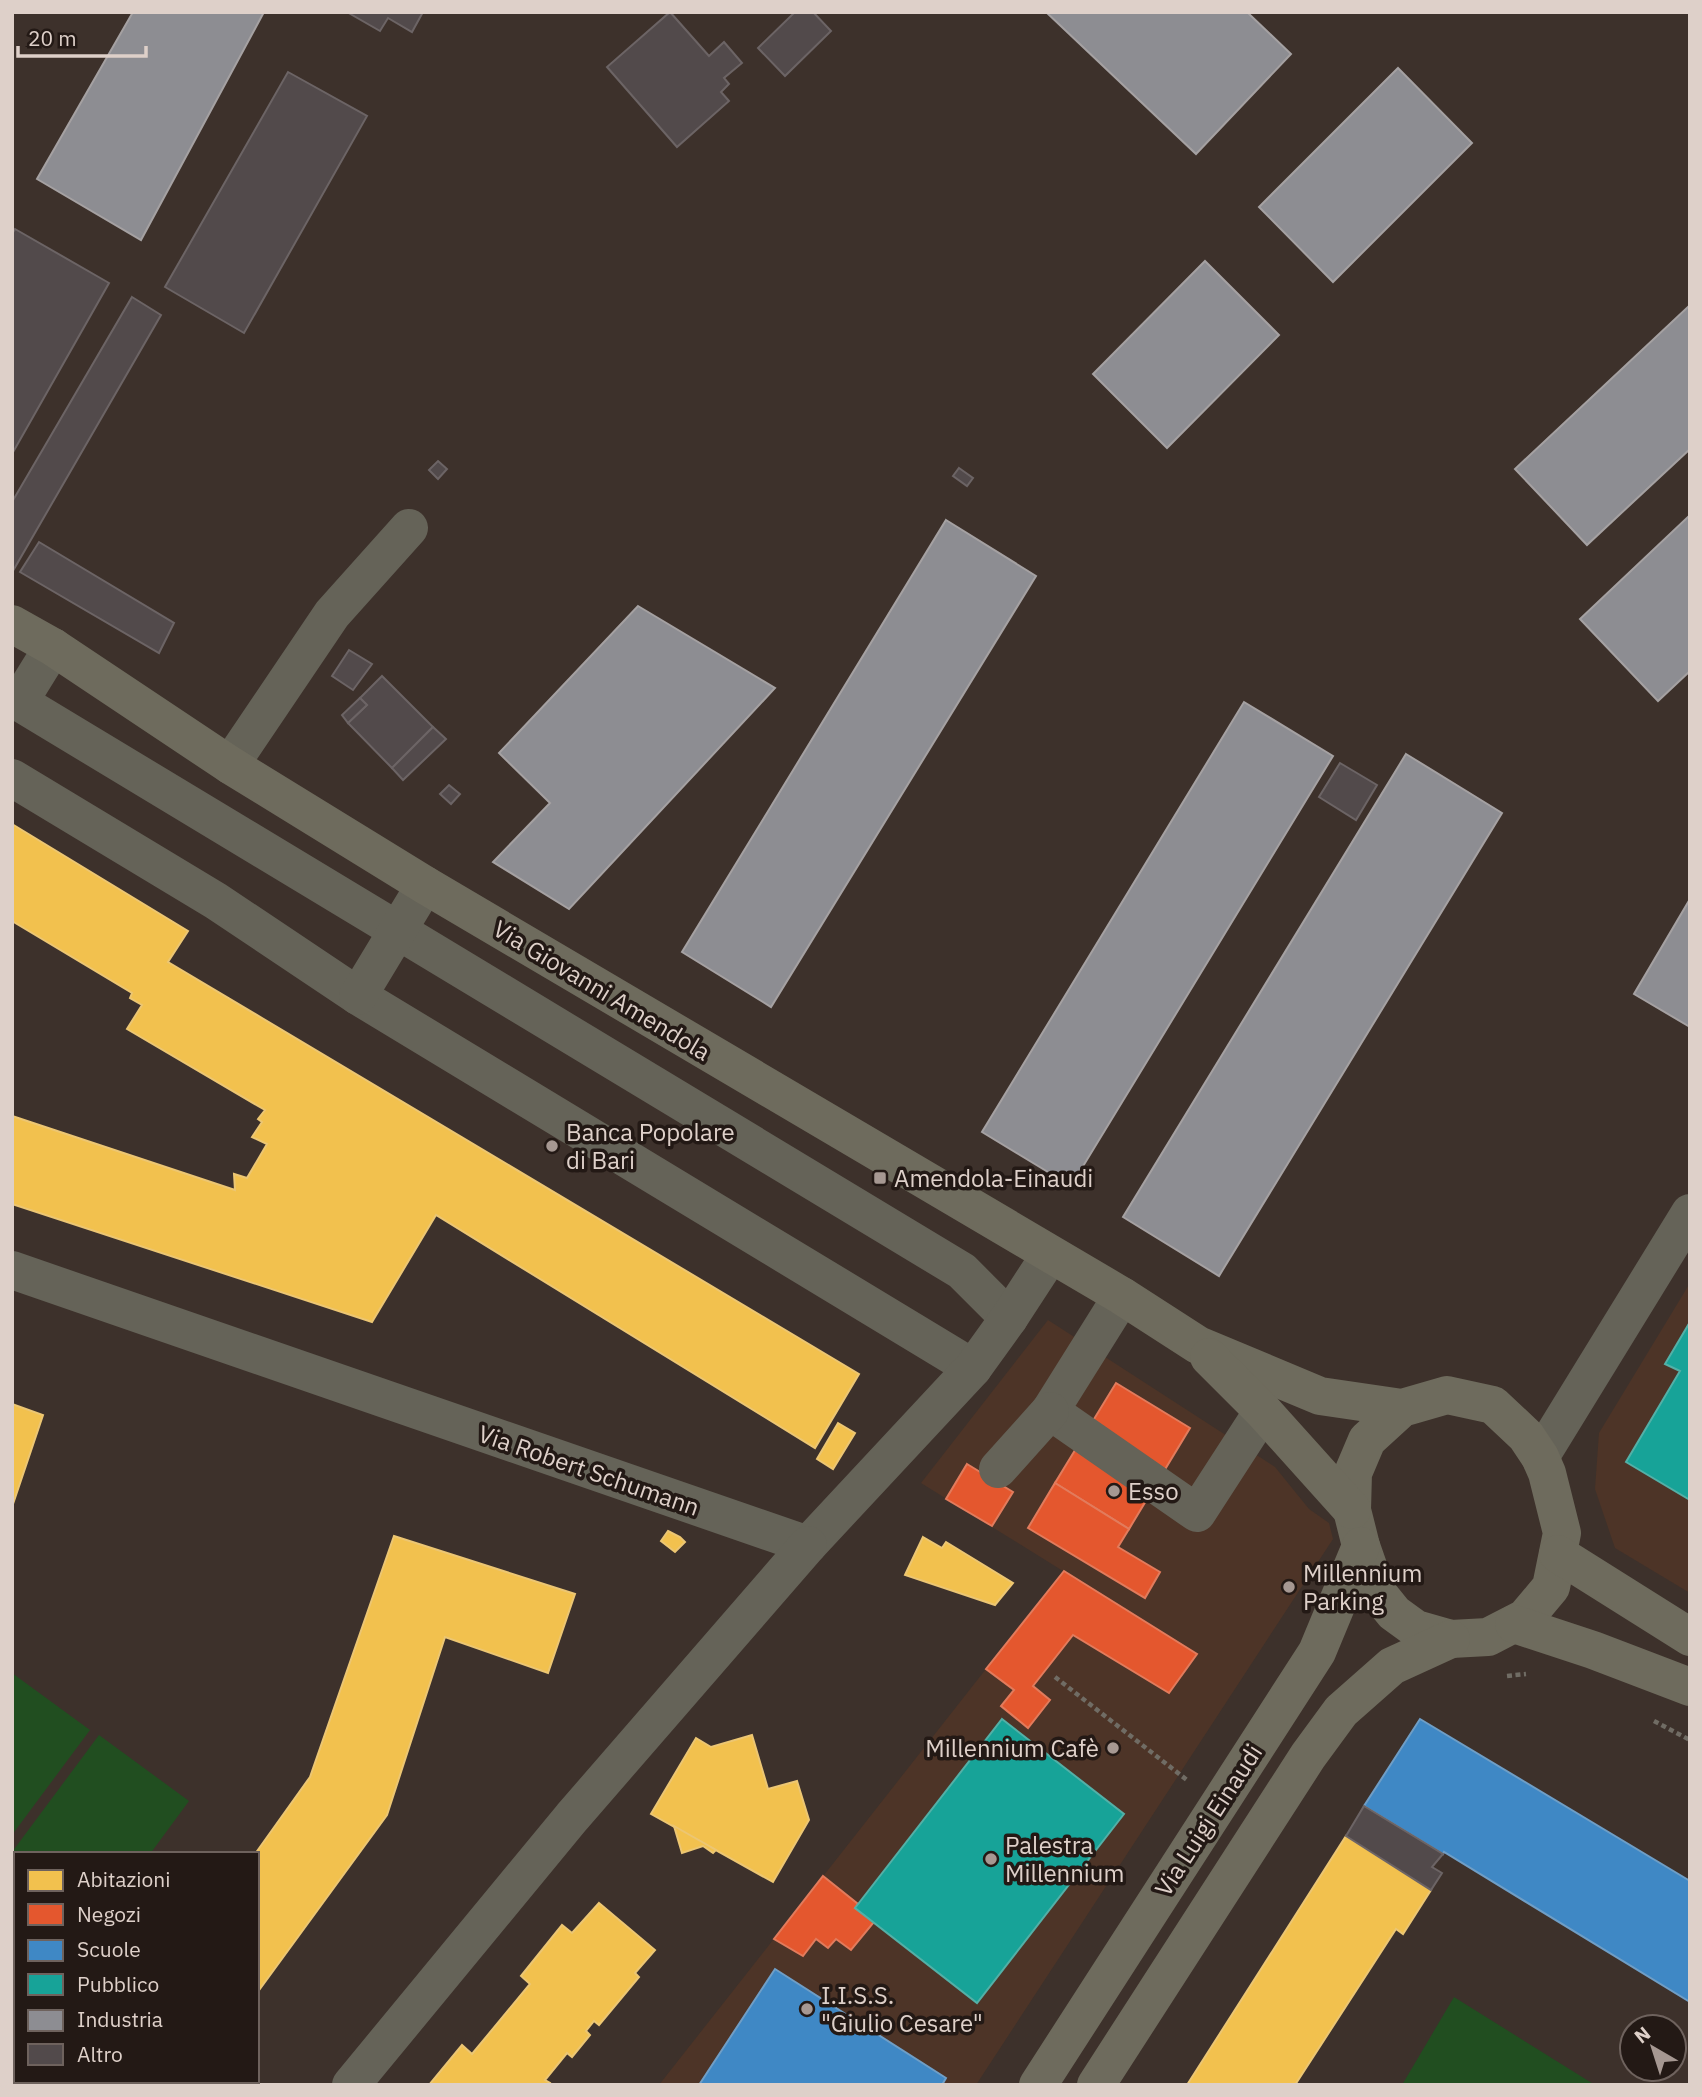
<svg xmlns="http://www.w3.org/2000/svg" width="1702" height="2097" font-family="'IBM Plex Sans',sans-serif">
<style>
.built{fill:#4d3427}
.green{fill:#214e20}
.homes{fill:#f2c14e;stroke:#ecc673;stroke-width:2}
.shops{fill:#e4572e;stroke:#e27b5c;stroke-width:2}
.schools{fill:#3f88c5;stroke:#6f9ec6;stroke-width:2}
.public{fill:#17a398;stroke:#53b0a7;stroke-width:2}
.industry{fill:#8d8d92;stroke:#a5a1a2;stroke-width:2}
.building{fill:#524a4b;stroke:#6c6465;stroke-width:2}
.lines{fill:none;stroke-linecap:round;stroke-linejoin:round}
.path{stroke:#706c64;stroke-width:4.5;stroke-dasharray:5 3.5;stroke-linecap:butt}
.minor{stroke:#656358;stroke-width:38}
.major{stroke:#6e6b5d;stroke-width:38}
.poi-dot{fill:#a69892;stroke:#231915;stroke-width:2.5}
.labels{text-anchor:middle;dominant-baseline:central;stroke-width:7;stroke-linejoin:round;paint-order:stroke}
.street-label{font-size:24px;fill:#ded0c9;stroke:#231915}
.poi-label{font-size:24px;fill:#ded0c9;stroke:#231915;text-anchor:start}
</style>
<rect width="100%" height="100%" fill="#3d312b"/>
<!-- built -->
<g class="built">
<path d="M 1690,1283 L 1690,1593 L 1615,1548 L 1595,1489 L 1599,1433 Z"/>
<path d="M 1048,1320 L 1275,1467 L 1309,1509 L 1329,1523 L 1333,1539 L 976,2085 L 659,2085 L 1063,1571 L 921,1483 Z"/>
</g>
<!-- green -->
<g class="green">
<path d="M 12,1673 L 90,1730 L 12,1835 Z"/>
<path d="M 99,1735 L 189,1801 L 150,1854 L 16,1854 L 16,1925 L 12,1923 L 12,1852 Z"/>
<path d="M 1454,1997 L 1595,2085 L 1402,2085 Z"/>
</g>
<!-- homes -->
<g class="homes">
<path d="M 12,824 L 188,931 L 168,962 L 859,1374 L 815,1448 L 436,1215 L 372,1322 L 12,1204 L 12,1116 L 235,1190 L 234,1174 L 247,1178 L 267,1144 L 252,1137 L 262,1122 L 258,1119 L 265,1110 L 127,1029 L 142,1005 L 130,998 L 132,993 L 12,921 Z"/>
<path d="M 12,1404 L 43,1415 L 12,1507 Z"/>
<path d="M 838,1423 L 855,1433 L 833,1469 L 817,1459 Z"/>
<path d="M 668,1531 L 680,1537 L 685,1542 L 675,1552 L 661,1541 Z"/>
<path d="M 394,1536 L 575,1594 L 548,1673 L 445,1637 L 387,1815 L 257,1993 L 257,1854 L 255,1854 L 310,1777 Z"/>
<path d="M 923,1537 L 942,1548 L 946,1542 L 1013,1583 L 995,1605 L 905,1575 Z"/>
<path d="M 752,1735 L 768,1789 L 797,1781 L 809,1820 L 773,1882 L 651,1814 L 696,1738 L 711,1747 Z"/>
<path d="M 674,1826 L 716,1850 L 713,1853 L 703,1846 L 682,1853 Z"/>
<path d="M 1346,1836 L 1431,1890 L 1403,1934 L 1396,1929 L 1295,2085 L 1187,2085 Z"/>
<path d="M 599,1903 L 655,1950 L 635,1973 L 639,1977 L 599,2025 L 594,2021 L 586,2031 L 590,2035 L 572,2057 L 567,2053 L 545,2080 L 550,2083 L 549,2085 L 429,2085 L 462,2045 L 472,2054 L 530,1984 L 521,1976 L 562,1925 L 572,1933 Z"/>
<path d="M 12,1980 L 16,1983 L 16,2081 L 134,2081 L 131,2085 L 15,2085 L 12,2083 Z"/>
<path d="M 143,2081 L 193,2081 L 191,2085 L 148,2085 Z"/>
</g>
<!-- shops -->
<g class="shops">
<path d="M 1116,1383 L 1190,1428 L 1129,1529 L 1055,1483 Z"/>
<path d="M 967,1464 L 1013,1492 L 992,1526 L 946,1499 Z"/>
<path d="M 1055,1483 L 1129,1529 L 1118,1547 L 1160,1572 L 1145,1598 L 1028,1528 Z"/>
<path d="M 1064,1571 L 1197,1654 L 1169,1693 L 1073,1635 L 1033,1686 L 1050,1700 L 1028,1728 L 1001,1706 L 1014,1690 L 986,1669 Z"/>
<path d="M 823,1876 L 858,1904 L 855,1908 L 874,1922 L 851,1950 L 836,1939 L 828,1948 L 816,1939 L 803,1956 L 774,1939 Z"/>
</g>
<!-- schools -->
<g class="schools">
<path d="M 1420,1719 L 1690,1881 L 1690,2002 L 1444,1852 L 1443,1854 L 1364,1806 Z"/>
<path d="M 775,1969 L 946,2078 L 942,2085 L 699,2085 Z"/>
</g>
<!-- public -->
<g class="public">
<path d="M 1690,1322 L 1690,1500 L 1626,1462 L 1680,1371 L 1665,1364 Z"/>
<path d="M 1002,1719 L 1124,1814 L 977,2003 L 855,1908 Z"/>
</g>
<!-- industry -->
<g class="industry">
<path d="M 133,12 L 264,12 L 141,240 L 37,179 Z"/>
<path d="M 1046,12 L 1247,12 L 1291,54 L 1196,154 Z"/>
<path d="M 1398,68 L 1472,143 L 1333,282 L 1259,207 Z"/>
<path d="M 1205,261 L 1279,335 L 1167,448 L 1093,374 Z"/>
<path d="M 1690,305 L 1690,449 L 1587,545 L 1515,469 Z"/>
<path d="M 1690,515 L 1690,671 L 1658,701 L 1580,619 Z"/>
<path d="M 946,520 L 1036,576 L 771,1007 L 682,952 Z"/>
<path d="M 638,606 L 775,688 L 569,909 L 493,862 L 550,803 L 499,753 Z"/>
<path d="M 1244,702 L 1333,756 L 1071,1186 L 982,1132 Z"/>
<path d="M 1406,754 L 1502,813 L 1219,1276 L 1123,1217 Z"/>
<path d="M 1690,899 L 1690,1027 L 1634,994 Z"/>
</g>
<!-- building -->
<g class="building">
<path d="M 347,12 L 423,12 L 412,32 L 388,18 L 380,31 Z"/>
<path d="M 670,12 L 709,56 L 724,42 L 742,63 L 724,78 L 729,84 L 721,92 L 729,101 L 677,147 L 607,67 Z"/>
<path d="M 795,12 L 813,12 L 831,31 L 785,76 L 758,48 Z"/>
<path d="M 288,72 L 367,116 L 244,333 L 165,287 Z"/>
<path d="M 15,229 L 109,283 L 12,454 L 12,234 Z"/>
<path d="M 132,297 L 161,315 L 14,569 L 12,567 L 12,502 Z"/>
<path d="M 438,461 L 447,469 L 438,479 L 429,470 Z"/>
<path d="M 959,468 L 973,478 L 967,486 L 953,476 Z"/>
<path d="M 39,542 L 174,623 L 159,653 L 20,572 Z"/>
<path d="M 349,650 L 372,664 L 353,690 L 332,676 Z"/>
<path d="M 382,676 L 433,727 L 392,768 L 348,723 L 367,705 L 360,698 Z"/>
<path d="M 360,698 L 367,705 L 348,723 L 342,715 Z"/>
<path d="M 433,727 L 446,739 L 403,780 L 392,768 Z"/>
<path d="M 1340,763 L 1377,785 L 1356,820 L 1319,797 Z"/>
<path d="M 449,785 L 460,794 L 451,804 L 440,794 Z"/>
<path d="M 1364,1806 L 1443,1854 L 1432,1867 L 1442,1873 L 1431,1890 L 1346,1836 Z"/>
</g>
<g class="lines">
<!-- path -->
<g class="path">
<path d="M 1507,1676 L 1526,1674"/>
<path d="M 1055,1677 L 1187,1780"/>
<path d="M 1654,1721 L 1690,1740"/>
</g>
<!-- minor -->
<g class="minor">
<path d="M 53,647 L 19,702 L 962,1271 L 1009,1318"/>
<path d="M 230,765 L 332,614 L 409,528"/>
<path d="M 12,778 L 216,901 L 358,996 L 973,1368"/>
<path d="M 358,996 L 425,885"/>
<path d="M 12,1270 L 808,1545 L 973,1368 L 1009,1318 L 1050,1255"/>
<path d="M 1122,1296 L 1050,1411 L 1197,1513 L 1263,1411"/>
<path d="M 1540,1457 L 1690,1213"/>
<path d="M 998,1469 L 1050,1411"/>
<path d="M 351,2085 L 572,1817 L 808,1545"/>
</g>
<!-- major -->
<g class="major">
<path d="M 12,624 L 53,647 L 230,765 L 425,885 L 1122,1296 L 1198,1345 L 1320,1396 L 1402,1408 L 1447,1395 L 1493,1405 L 1526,1436 L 1540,1457 L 1547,1473 L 1562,1533 L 1551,1587 L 1525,1618 L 1488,1637 L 1451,1639 L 1416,1629 L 1394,1613 L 1377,1592 L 1361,1546 L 1352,1510 L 1353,1473 L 1367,1440 L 1402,1408"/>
<path d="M 1209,1357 L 1263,1411 L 1352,1510"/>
<path d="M 1558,1554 L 1690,1637"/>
<path d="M 1514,1624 L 1593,1650 L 1690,1687"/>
<path d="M 1038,2085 L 1317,1652 L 1361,1546"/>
<path d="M 1096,2085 L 1308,1756 L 1341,1711 L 1392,1666 L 1451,1639"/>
</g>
</g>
<!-- markers -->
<g class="poi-dot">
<circle cx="552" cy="1146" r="7"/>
<rect x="873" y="1171" width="14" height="14" rx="3.5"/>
<circle cx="1114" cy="1491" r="7"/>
<circle cx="1289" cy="1587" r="7"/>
<circle cx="1113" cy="1748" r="7"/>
<circle cx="991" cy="1859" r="7"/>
<circle cx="807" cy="2009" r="7"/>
</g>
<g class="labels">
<!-- street labels -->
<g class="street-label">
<text transform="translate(602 990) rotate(31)">Via Giovanni Amendola</text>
<text transform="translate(589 1470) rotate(19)">Via Robert Schumann</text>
<text transform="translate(1208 1820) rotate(-57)">Via Luigi Einaudi</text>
</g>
<!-- poi labels -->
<g class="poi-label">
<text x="566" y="1132">Banca Popolare<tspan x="566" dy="28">di Bari</tspan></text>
<text x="894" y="1178">Amendola-Einaudi</text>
<text x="1128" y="1491">Esso</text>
<text x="1303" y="1573">Millennium<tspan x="1303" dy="28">Parking</tspan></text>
<text x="1099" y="1748" text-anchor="end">Millennium Cafè</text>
<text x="1005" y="1845">Palestra<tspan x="1005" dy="28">Millennium</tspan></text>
<text x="821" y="1995">I.I.S.S.<tspan x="821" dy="28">"Giulio Cesare"</tspan></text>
</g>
</g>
<!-- border -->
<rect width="1702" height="2097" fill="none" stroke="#ded0c9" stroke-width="28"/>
<!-- legend -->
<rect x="14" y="1852" width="245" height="231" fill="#231915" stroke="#6e625d" stroke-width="2"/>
<rect x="28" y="1870" width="35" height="21" fill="#f2c14e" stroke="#6e625d" stroke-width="2"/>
<text x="77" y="1887" font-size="21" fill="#ded0c9">Abitazioni</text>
<rect x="28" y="1904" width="35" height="21" fill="#e4572e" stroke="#6e625d" stroke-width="2"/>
<text x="77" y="1922" font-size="21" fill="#ded0c9">Negozi</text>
<rect x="28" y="1940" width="35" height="21" fill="#3f88c5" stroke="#6e625d" stroke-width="2"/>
<text x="77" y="1957" font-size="21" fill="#ded0c9">Scuole</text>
<rect x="28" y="1974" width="35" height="21" fill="#17a398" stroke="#6e625d" stroke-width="2"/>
<text x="77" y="1992" font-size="21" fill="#ded0c9">Pubblico</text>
<rect x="28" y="2010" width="35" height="21" fill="#8d8d92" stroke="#6e625d" stroke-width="2"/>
<text x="77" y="2027" font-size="21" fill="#ded0c9">Industria</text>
<rect x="28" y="2044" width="35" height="21" fill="#524a4b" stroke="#6e625d" stroke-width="2"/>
<text x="77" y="2062" font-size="21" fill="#ded0c9">Altro</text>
<!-- north arrow -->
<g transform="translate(1653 2048) rotate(321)"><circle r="33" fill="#231915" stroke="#6e625d" stroke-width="2"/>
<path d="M0-5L12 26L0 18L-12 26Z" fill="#a69892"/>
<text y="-10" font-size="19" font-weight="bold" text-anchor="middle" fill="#ded0c9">N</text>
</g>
<!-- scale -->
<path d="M18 46v10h128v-10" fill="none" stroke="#ded0c9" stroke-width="3.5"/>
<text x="28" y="46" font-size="21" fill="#ded0c9" stroke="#231915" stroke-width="5" paint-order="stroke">20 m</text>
</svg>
